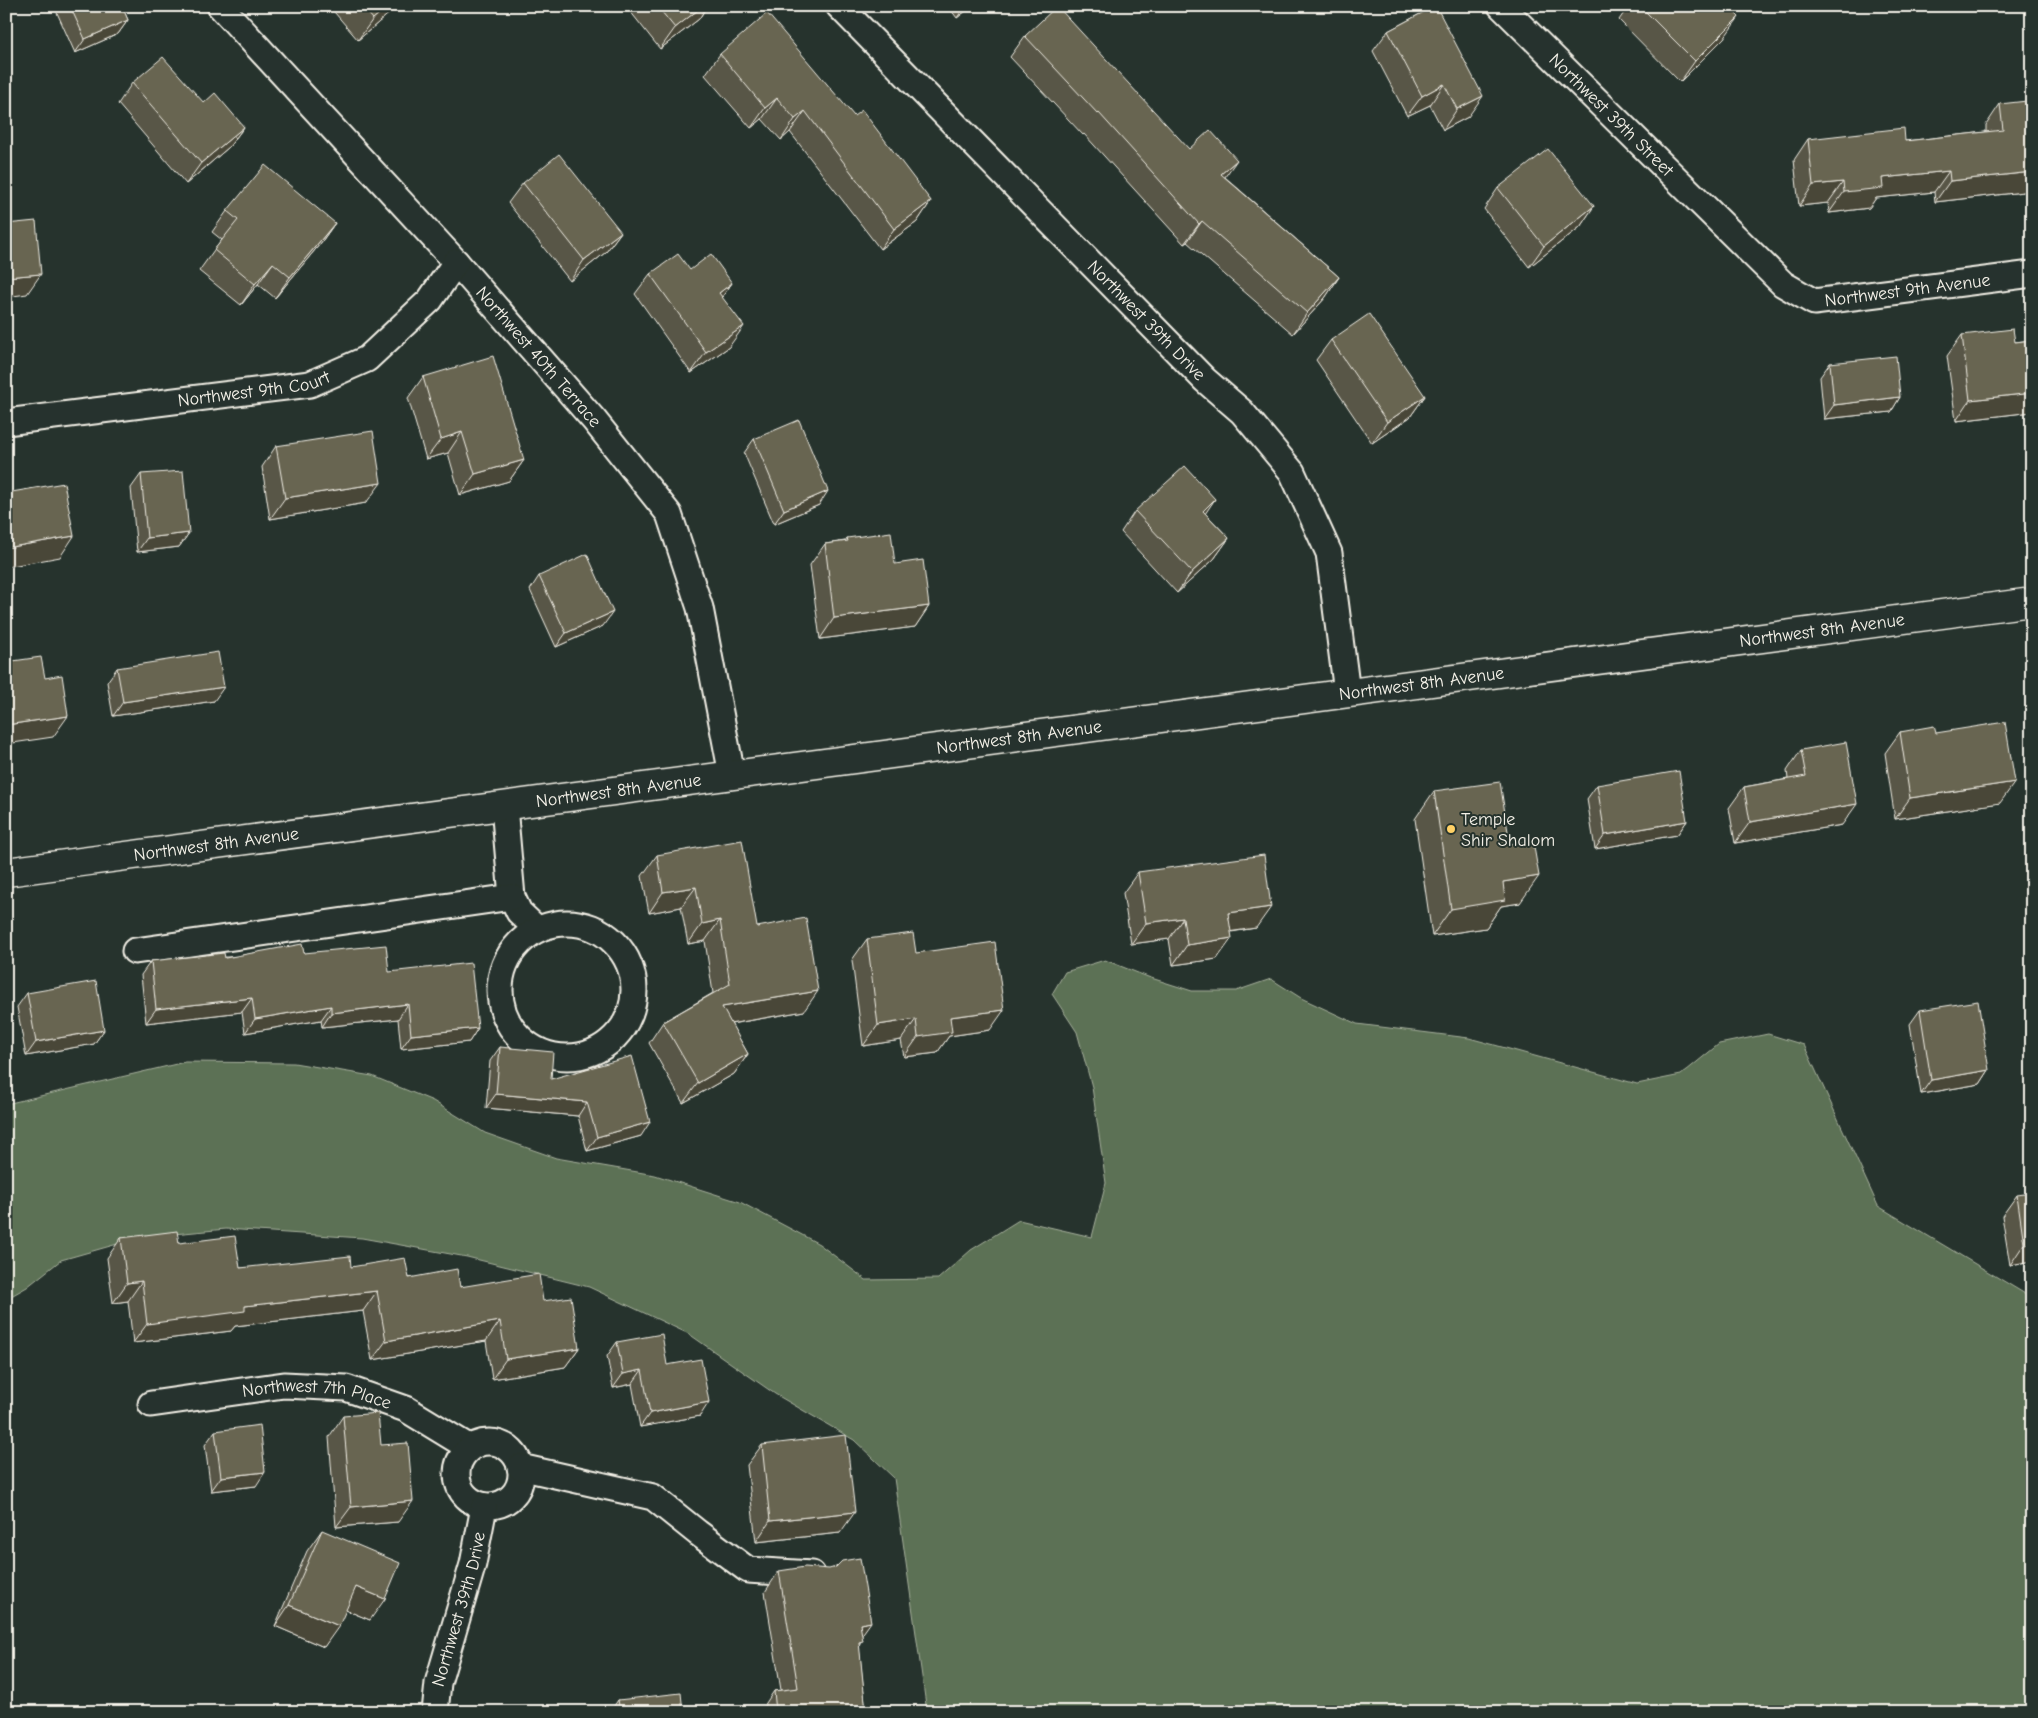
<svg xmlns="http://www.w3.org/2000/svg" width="2038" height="1718" font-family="'Comic Neue',sans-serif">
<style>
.green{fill:#5b7154;stroke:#a8b19e}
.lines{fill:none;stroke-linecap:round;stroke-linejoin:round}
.street-casing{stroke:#f4f1e8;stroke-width:29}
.secondary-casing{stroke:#f4f1e8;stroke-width:31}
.street{stroke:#26332d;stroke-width:25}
.secondary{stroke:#26332d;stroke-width:28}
.wall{fill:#595746;stroke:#f4f1e8}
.shaded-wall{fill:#494739;stroke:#f4f1e8}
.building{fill:#686551;stroke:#f4f1e8}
.poi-dot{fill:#ffd166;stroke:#26332d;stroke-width:2}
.labels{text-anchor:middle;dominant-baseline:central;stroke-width:4;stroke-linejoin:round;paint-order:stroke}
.street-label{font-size:18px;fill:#f4f1e8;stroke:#26332d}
.poi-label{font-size:18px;fill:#f4f1e8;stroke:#26332d;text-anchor:start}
</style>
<rect width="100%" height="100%" fill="#26332d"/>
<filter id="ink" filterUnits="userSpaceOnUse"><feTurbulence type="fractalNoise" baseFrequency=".02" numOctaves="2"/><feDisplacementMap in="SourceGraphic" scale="10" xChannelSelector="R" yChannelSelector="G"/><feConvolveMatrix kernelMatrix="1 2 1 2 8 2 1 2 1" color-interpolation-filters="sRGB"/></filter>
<g filter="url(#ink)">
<!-- green -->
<path class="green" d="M 1105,960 L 1148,977 L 1192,991 L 1236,991 L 1271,979 L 1301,998 L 1357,1024 L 1469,1038 L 1637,1084 L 1681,1075 L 1719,1044 L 1768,1034 L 1804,1045 L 1878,1206 L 2032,1298 L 2032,1712 L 927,1712 L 894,1478 L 854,1440 L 775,1394 L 689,1334 L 589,1287 L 467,1257 L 362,1238 L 226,1229 L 142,1237 L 61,1260 L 27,1287 L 6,1299 L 6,1104 L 185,1062 L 294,1063 L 372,1076 L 433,1101 L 485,1133 L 556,1158 L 655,1175 L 740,1202 L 819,1244 L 866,1280 L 938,1279 L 971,1250 L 1019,1220 L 1092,1237 L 1106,1183 L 1092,1087 L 1077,1032 L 1052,994 L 1065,972 Z"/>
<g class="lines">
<defs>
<g id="street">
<path id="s1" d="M 220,6 L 456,262 L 594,420 L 669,514 L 700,608 L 732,775"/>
<path id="s2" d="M 839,6 L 1205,380 L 1242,412 L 1292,472 L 1329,553 L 1347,693"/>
<path id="s3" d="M 1501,6 L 1783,284 L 1814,302 L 2032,274"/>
<path id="s4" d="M 6,422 L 310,384 L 367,359 L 430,300 L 456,262"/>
<path d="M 504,806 L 512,897 L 519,912 L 537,929"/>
<circle cx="567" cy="990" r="67"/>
<path d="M 135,951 L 512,897"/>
<path id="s5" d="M 151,1404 L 284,1385 L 346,1388 L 406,1409 L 470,1448"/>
<circle cx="489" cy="1474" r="32"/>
<path d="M 520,1467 L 653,1497 L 698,1533 L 748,1570 L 812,1574"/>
<path id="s6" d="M 435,1712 L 438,1683 L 473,1564 L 484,1507"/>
</g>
<g id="secondary">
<path id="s7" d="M 6,872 L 2032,602"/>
</g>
</defs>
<!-- street casing -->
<use href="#street" class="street-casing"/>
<!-- secondary casing -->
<use href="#secondary" class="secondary-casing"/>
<!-- street -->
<use href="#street" class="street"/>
<!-- secondary -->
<use href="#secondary" class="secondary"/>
</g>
<!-- wall -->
<g class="wall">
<path d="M 54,6 L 122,6 L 128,20 L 118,34 L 75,53 Z"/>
<path d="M 329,6 L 395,6 L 393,10 L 358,40 Z"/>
<path d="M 626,6 L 707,6 L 699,19 L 660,49 Z"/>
<path d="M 948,6 L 972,6 L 957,18 Z"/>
<path d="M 1435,6 L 1468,117 L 1443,130 L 1430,105 L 1407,116 L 1373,51 L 1388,31 Z"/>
<path d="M 1627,6 L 1728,6 L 1724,38 L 1680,82 L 1619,20 L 1628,7 Z"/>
<path d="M 1025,36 L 1189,149 L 1225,177 L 1339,277 L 1325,298 L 1293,334 L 1187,242 L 1184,244 L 1084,134 L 1083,135 L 1010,57 Z"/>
<path d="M 720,54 L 854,116 L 931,201 L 917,222 L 880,249 L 790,132 L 781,140 L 762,119 L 751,128 L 705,75 Z"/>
<path d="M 132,83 L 204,103 L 244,127 L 229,147 L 186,184 L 118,104 Z"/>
<path d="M 2000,104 L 2029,121 L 2032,120 L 2032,191 L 1935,202 L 1934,192 L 1876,198 L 1869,208 L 1829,213 L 1828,203 L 1799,206 L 1794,160 L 1808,139 L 1905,141 L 1986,132 L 1986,125 Z"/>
<path d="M 523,183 L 621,232 L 606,252 L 570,281 L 508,203 Z"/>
<path d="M 1498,188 L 1594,206 L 1580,227 L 1529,267 L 1484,209 Z"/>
<path d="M 227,211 L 335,223 L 320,244 L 275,298 L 258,284 L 241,305 L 199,271 L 214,250 L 222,240 L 212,232 Z"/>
<path d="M 690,270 L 732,283 L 722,297 L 729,347 L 691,373 L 635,294 L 650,274 Z"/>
<path d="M 1962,335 L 2015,342 L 2032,340 L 2032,412 L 1956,421 L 1947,356 Z"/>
<path d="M 1331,340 L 1425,396 L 1410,417 L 1372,443 L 1316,360 Z"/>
<path d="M 1830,363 L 1900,397 L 1891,412 L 1824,419 L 1820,377 Z"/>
<path d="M 423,377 L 524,460 L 509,481 L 460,495 L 448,453 L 426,459 L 408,398 Z"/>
<path d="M 754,439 L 819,505 L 774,524 L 744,453 Z"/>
<path d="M 276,446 L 366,503 L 270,519 L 262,467 Z"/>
<path d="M 141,474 L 189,533 L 179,547 L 137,552 L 131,488 Z"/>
<path d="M 1215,499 L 1205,513 L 1229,538 L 1214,559 L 1177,593 L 1121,532 L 1135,511 Z"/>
<path d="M 847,538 L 895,564 L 929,606 L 915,627 L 820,639 L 810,565 L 825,544 L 845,541 Z"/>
<path d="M 539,576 L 603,626 L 556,647 L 530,590 Z"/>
<path d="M 117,668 L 214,701 L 113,716 L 107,682 Z"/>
<path d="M 1900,732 L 1936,733 L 2000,803 L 1895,819 L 1885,753 Z"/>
<path d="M 1801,750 L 1842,825 L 1735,843 L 1729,808 L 1744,787 L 1788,779 L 1787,771 Z"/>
<path d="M 1597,785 L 1687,821 L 1677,835 L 1595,849 L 1587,799 Z"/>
<path d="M 1434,791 L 1510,844 L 1520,903 L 1501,906 L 1486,928 L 1432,936 L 1415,819 Z"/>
<path d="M 657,855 L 757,927 L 804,1011 L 731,1024 L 748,1054 L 734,1074 L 683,1103 L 649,1043 L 663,1022 L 713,993 L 705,941 L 688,944 L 681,907 L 649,913 L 642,876 Z"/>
<path d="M 1138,872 L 1256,928 L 1231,932 L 1217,959 L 1173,965 L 1169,939 L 1131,944 L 1123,893 Z"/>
<path d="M 867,939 L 916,953 L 990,1030 L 949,1036 L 937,1053 L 904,1057 L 901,1040 L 863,1046 L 852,960 Z"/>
<path d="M 304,953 L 389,972 L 478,1028 L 469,1042 L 401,1049 L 398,1019 L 322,1027 L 321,1020 L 245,1033 L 242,1012 L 146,1023 L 141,975 L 151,961 Z"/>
<path d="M 27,993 L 104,1030 L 94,1044 L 26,1056 L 17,1007 Z"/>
<path d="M 1920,1010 L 1989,1070 L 1980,1084 L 1921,1094 L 1910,1024 Z"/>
<path d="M 500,1047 L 551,1079 L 641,1136 L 587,1151 L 578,1116 L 486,1108 L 490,1061 Z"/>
<path d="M 2017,1195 L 2032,1261 L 2010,1265 L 2002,1216 Z"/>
<path d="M 121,1238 L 179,1243 L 240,1268 L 351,1267 L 543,1301 L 579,1348 L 565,1367 L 492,1379 L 486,1341 L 372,1360 L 363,1311 L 235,1326 L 231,1331 L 133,1343 L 128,1301 L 113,1303 L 107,1258 Z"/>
<path d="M 617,1342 L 667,1365 L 700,1416 L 640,1427 L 632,1384 L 613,1388 L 607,1356 Z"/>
<path d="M 343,1416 L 381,1445 L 398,1522 L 336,1527 L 329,1437 Z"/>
<path d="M 215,1431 L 256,1486 L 211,1491 L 205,1445 Z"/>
<path d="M 762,1445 L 840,1533 L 756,1542 L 747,1465 Z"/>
<path d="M 322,1530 L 370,1620 L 346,1610 L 324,1647 L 275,1626 L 307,1551 Z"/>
<path d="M 779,1571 L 862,1635 L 859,1647 L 866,1712 L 760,1712 L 774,1691 L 781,1690 L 765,1592 Z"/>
<path d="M 618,1700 L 683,1712 L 610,1712 Z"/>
</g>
<!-- shaded-wall -->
<g class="shaded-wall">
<path d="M 388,6 L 395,6 L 393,10 L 358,40 L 373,19 Z"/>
<path d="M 703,6 L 707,6 L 699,19 L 660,49 L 675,28 Z"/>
<path d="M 965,6 L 972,6 L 957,18 Z"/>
<path d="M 1739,17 L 1724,38 L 1680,82 L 1695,61 Z"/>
<path d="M 128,20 L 118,34 L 75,53 L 85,39 Z"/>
<path d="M 1444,84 L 1430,105 L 1407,116 L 1422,96 Z"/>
<path d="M 1483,96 L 1468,117 L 1443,130 L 1457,109 Z"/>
<path d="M 777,98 L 762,119 L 751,128 L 765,108 Z"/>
<path d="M 805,111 L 790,132 L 781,140 L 795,119 Z"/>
<path d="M 244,127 L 229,147 L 186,184 L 201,163 Z"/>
<path d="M 1237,160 L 1222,181 L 1221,174 Z"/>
<path d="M 1949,171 L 1934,192 L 1876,198 L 1869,208 L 1829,213 L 1844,192 L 1882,178 Z"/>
<path d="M 2032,172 L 2032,191 L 1935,202 L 1950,181 Z"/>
<path d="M 1843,182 L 1828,203 L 1799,206 L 1813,185 Z"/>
<path d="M 931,201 L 917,222 L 880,249 L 894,229 Z"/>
<path d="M 1594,206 L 1580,227 L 1529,267 L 1544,246 Z"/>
<path d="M 1202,221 L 1187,242 L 1184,244 L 1199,224 Z"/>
<path d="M 335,223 L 320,244 L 275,298 L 290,277 Z"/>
<path d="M 621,232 L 606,252 L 570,281 L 584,260 Z"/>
<path d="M 273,263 L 258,284 L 241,305 L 255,284 Z"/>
<path d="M 41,274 L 27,294 L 6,297 L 6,277 Z"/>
<path d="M 1339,277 L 1325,298 L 1293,334 L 1307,313 Z"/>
<path d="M 732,283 L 717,304 L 719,293 Z"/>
<path d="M 744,326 L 729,347 L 691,373 L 706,352 Z"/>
<path d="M 2032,393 L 2032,412 L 1956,421 L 1970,400 Z"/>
<path d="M 1425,396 L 1410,417 L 1372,443 L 1387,422 Z"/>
<path d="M 1900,397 L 1891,412 L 1824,419 L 1834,405 Z"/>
<path d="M 462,432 L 448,453 L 426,459 L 441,439 Z"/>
<path d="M 524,460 L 509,481 L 460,495 L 475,474 Z"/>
<path d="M 381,483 L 366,503 L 270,519 L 285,498 Z"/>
<path d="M 828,491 L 819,505 L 774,524 L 784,510 Z"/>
<path d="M 1215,499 L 1201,520 L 1203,511 Z"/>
<path d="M 189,533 L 179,547 L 137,552 L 147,538 Z"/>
<path d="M 74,536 L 60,557 L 6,567 L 6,548 Z"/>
<path d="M 1229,538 L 1214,559 L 1177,593 L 1192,572 Z"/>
<path d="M 929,606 L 915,627 L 820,639 L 834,618 Z"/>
<path d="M 613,612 L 603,626 L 556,647 L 566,633 Z"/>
<path d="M 224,687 L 214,701 L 113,716 L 123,702 Z"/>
<path d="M 68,716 L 53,737 L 6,744 L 6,725 Z"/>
<path d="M 2015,782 L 2000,803 L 1895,819 L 1910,798 Z"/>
<path d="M 1857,804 L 1842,825 L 1735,843 L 1750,822 Z"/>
<path d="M 1687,821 L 1677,835 L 1595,849 L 1605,835 Z"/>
<path d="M 1539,876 L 1520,903 L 1501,906 L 1486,928 L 1432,936 L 1451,909 L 1503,882 Z"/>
<path d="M 696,887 L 681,907 L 649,913 L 663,892 Z"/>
<path d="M 1271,907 L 1256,928 L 1214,934 L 1228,913 Z"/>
<path d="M 1183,918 L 1169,939 L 1131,944 L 1146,923 Z"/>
<path d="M 720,920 L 705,941 L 688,944 L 702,924 Z"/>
<path d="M 1232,938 L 1217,959 L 1173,965 L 1187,945 Z"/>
<path d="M 818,991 L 804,1011 L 707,1028 L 722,1007 Z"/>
<path d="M 252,998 L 242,1012 L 146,1023 L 156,1009 Z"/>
<path d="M 408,1004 L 398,1019 L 322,1027 L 331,1013 Z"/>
<path d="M 331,1006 L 321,1020 L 245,1033 L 255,1019 Z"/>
<path d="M 1004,1010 L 990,1030 L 949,1036 L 937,1053 L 904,1057 L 918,1037 L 950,1017 Z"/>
<path d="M 916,1019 L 901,1040 L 863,1046 L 878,1025 Z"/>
<path d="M 478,1028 L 469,1042 L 401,1049 L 411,1035 Z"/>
<path d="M 104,1030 L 94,1044 L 26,1056 L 36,1042 Z"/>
<path d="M 748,1054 L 734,1074 L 683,1103 L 698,1083 Z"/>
<path d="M 1989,1070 L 1980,1084 L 1921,1094 L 1931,1080 Z"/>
<path d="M 496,1094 L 587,1102 L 578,1116 L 486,1108 Z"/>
<path d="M 650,1122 L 641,1136 L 587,1151 L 597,1137 Z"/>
<path d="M 2032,1243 L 2032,1261 L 2010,1265 L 2024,1244 Z"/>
<path d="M 142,1281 L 128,1301 L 113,1303 L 127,1283 Z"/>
<path d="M 377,1291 L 363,1311 L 235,1326 L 231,1331 L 133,1343 L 147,1324 L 245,1306 Z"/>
<path d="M 500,1321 L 486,1341 L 372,1360 L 386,1341 Z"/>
<path d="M 579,1348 L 565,1367 L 492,1379 L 506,1359 Z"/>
<path d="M 642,1370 L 632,1384 L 613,1388 L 623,1374 Z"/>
<path d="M 709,1402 L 700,1416 L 640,1427 L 650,1413 Z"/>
<path d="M 265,1472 L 256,1486 L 211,1491 L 221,1477 Z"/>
<path d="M 413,1501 L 398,1522 L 336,1527 L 351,1507 Z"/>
<path d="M 855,1512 L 840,1533 L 756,1542 L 770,1521 Z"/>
<path d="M 356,1587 L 385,1599 L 370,1620 L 341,1608 Z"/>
<path d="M 289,1605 L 339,1626 L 324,1647 L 275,1626 Z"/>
<path d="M 871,1622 L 856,1643 L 860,1624 Z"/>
</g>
<!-- building -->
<g class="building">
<path d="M 70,6 L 122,6 L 128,20 L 85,39 Z"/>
<path d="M 362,6 L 388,6 L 373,19 Z"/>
<path d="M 657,6 L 703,6 L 675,28 Z"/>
<path d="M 1057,6 L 1189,149 L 1210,130 L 1237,160 L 1221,174 L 1339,277 L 1307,313 L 1202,221 L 1199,224 L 1099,113 L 1098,114 L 1025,36 Z"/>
<path d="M 1435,6 L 1436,6 L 1483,96 L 1457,109 L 1444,84 L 1422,96 L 1388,31 Z"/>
<path d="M 1640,6 L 1728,6 L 1739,17 L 1695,61 Z"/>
<path d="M 767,13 L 854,116 L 862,110 L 931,201 L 894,229 L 805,111 L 795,119 L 777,98 L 765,108 L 720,54 Z"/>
<path d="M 163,57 L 204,103 L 215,93 L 244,127 L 201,163 L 132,83 Z"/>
<path d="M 2027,101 L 2029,121 L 2032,120 L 2032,172 L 1950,181 L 1949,171 L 1882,178 L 1883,188 L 1844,192 L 1843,182 L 1813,185 L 1808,139 L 1904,128 L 1905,141 L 2003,130 L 2000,104 Z"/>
<path d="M 1548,149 L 1594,206 L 1544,246 L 1498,188 Z"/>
<path d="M 559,154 L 621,232 L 584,260 L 523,183 Z"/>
<path d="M 265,165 L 335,223 L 290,277 L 273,263 L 255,284 L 214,250 L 238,220 L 227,211 Z"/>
<path d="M 36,221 L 41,274 L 6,277 L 6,224 Z"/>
<path d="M 678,254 L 690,270 L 711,254 L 732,283 L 719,293 L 744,326 L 706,352 L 650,274 Z"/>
<path d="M 1369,314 L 1425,396 L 1387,422 L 1331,340 Z"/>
<path d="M 2013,329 L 2015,342 L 2032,340 L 2032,393 L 1970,400 L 1962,335 Z"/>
<path d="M 493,356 L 524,460 L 475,474 L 462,432 L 441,439 L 423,377 Z"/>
<path d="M 1896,356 L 1900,397 L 1834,405 L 1830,363 Z"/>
<path d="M 799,420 L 828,491 L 784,510 L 754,439 Z"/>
<path d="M 373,431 L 381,483 L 285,498 L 276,446 Z"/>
<path d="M 1185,466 L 1215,499 L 1203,511 L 1229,538 L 1192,572 L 1135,511 Z"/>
<path d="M 183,471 L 189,533 L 147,538 L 141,474 Z"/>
<path d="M 64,483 L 74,536 L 6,548 L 6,493 Z"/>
<path d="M 891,532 L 895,564 L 923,560 L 929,606 L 834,618 L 825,544 L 848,541 L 847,538 Z"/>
<path d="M 587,554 L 613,612 L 566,633 L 539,576 Z"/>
<path d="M 218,652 L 224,687 L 123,702 L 117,668 Z"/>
<path d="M 41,657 L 45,678 L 62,675 L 68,716 L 6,725 L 6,662 Z"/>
<path d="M 2005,722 L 2015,782 L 1910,798 L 1900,732 L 1934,726 L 1936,733 Z"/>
<path d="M 1846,742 L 1857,804 L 1750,822 L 1744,787 L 1806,776 L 1801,750 Z"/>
<path d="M 1679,771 L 1687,821 L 1605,835 L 1597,785 Z"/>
<path d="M 1500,782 L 1510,844 L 1533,841 L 1539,876 L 1503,882 L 1505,900 L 1451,909 L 1434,791 Z"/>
<path d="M 742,840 L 757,927 L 806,918 L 818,991 L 722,1007 L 748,1054 L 698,1083 L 663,1022 L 730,984 L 720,920 L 702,924 L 696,887 L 663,892 L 657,855 Z"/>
<path d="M 1264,855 L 1271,907 L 1228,913 L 1232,938 L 1187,945 L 1183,918 L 1146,923 L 1138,872 Z"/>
<path d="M 913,933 L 916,953 L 995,942 L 1004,1010 L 950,1017 L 952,1032 L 918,1037 L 916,1019 L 878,1025 L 867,939 Z"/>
<path d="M 302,944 L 304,953 L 386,945 L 389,972 L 471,963 L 478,1028 L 411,1035 L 408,1004 L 331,1013 L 331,1006 L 255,1019 L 252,998 L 156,1009 L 151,961 L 224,953 L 225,958 Z"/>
<path d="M 96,981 L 104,1030 L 36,1042 L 27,993 Z"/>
<path d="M 1978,1001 L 1989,1070 L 1931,1080 L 1920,1010 Z"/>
<path d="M 500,1047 L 553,1052 L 551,1079 L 632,1056 L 650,1122 L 597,1137 L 587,1102 L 496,1094 Z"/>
<path d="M 2032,1193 L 2032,1243 L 2024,1244 L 2017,1195 Z"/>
<path d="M 177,1231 L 179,1243 L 235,1236 L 240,1268 L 350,1256 L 351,1267 L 405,1258 L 409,1278 L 457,1269 L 460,1287 L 539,1274 L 543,1301 L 571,1297 L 579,1348 L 506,1359 L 500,1321 L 386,1341 L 377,1291 L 245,1306 L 245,1311 L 147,1324 L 142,1281 L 127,1283 L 121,1238 Z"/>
<path d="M 662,1334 L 667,1365 L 701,1359 L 709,1402 L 650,1413 L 642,1370 L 623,1374 L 617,1342 Z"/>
<path d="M 378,1413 L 381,1445 L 408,1443 L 413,1501 L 351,1507 L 343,1416 Z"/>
<path d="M 260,1425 L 265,1472 L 221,1477 L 215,1431 Z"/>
<path d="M 846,1435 L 855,1512 L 770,1521 L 762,1445 Z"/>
<path d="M 322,1530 L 400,1563 L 385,1599 L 356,1587 L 339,1626 L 289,1605 Z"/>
<path d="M 860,1558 L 871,1622 L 860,1624 L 863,1641 L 859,1642 L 866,1712 L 776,1712 L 774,1691 L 798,1688 L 779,1571 L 805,1567 L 829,1569 L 836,1567 L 842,1561 Z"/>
<path d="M 681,1693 L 683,1712 L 620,1712 L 618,1700 Z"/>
</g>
</g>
<!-- markers -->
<circle class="poi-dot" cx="1451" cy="829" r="5"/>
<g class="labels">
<!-- street labels -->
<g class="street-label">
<text stroke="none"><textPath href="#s3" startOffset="155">Northwest 39th Street</textPath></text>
<text stroke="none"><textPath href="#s3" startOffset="526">Northwest 9th Avenue</textPath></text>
<text stroke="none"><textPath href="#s2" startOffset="440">Northwest 39th Drive</textPath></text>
<text stroke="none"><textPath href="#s1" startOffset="474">Northwest 40th Terrace</textPath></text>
<text stroke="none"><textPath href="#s4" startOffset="250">Northwest 9th Court</textPath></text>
<text stroke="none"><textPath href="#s7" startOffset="1832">Northwest 8th Avenue</textPath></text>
<text stroke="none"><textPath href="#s7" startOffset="1428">Northwest 8th Avenue</textPath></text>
<text stroke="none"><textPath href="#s7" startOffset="1022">Northwest 8th Avenue</textPath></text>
<text stroke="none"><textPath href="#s7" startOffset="618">Northwest 8th Avenue</textPath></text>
<text stroke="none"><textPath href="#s7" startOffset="212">Northwest 8th Avenue</textPath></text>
<text stroke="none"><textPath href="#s5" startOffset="168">Northwest 7th Place</textPath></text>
<text stroke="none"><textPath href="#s6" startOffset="106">Northwest 39th Drive</textPath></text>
</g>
<!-- poi labels -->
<g class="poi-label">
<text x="1461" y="819">Temple<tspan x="1461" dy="21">Shir Shalom</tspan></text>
</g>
</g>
<!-- margin -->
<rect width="2038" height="1718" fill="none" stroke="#26332d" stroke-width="25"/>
<rect x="12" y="12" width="2013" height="1693" fill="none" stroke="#f4f1e8" stroke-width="2" filter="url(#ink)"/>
</svg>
